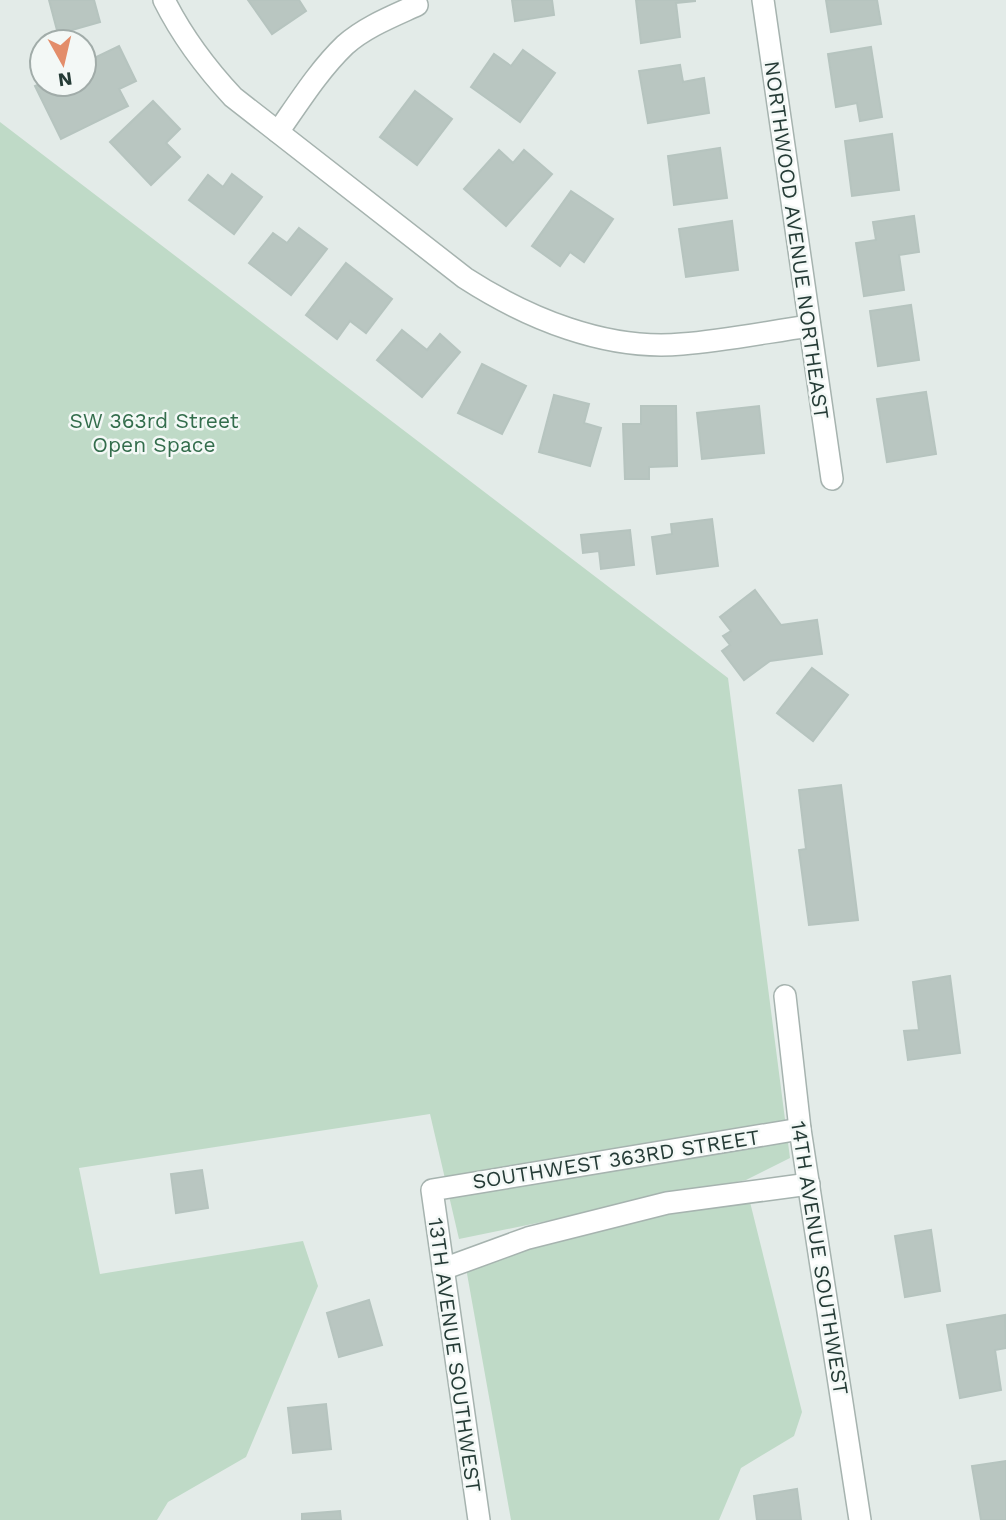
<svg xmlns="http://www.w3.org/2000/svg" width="1006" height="1520" font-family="'Work Sans',sans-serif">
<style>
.green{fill:#bfdac7}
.building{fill:#b9c6c1;stroke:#b6c4bf;stroke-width:2}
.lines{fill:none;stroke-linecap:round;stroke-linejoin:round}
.minor-casing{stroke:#a6b3af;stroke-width:24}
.minor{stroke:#fff;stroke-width:21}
.labels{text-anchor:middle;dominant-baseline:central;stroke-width:5;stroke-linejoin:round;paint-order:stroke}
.street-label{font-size:21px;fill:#253b36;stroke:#f3f8f6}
.park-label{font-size:21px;fill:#336d4c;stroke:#f3f8f6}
</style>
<rect width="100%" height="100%" fill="#e3ebe8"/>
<!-- green -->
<g class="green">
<path d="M 0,122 L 728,678 L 790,1158 L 746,1180 L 459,1239 L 430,1114 L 79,1168 L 100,1274 L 303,1241 L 318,1286 L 246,1457 L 168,1502 L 157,1520 L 0,1520 Z"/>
<path d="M 750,1202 L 802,1412 L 794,1436 L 741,1468 L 719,1520 L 511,1520 L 466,1268 L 512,1252 L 681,1211 Z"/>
</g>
<!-- building -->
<g class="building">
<path d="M 49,0 L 94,0 L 100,22 L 58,34 Z"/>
<path d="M 248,0 L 299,0 L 306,11 L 272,34 Z"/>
<path d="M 512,0 L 552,0 L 554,15 L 515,21 Z"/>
<path d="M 636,0 L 695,0 L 695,1 L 676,3 L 680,37 L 641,43 Z"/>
<path d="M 826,0 L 877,0 L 881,24 L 831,32 Z"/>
<path d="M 119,46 L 136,81 L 119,89 L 128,106 L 61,139 L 35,86 L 42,83 L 84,84 L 84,63 Z"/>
<path d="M 871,47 L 882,117 L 860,121 L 857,103 L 836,107 L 828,54 Z"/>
<path d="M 523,50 L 555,73 L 520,122 L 471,87 L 494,54 L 511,66 Z"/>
<path d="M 680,65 L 683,82 L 704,78 L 709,113 L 648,123 L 639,71 Z"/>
<path d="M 415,91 L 452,119 L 417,165 L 380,137 Z"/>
<path d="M 153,101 L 180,129 L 166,143 L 180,157 L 151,185 L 110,142 Z"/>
<path d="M 892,134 L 899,190 L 852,196 L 845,141 Z"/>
<path d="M 720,148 L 727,198 L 674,205 L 668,156 Z"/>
<path d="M 499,150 L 513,163 L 524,150 L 552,174 L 506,226 L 464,189 Z"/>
<path d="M 232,174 L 262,197 L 234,234 L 189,200 L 208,175 L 223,187 Z"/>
<path d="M 571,191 L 613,219 L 584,262 L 570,252 L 560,266 L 532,246 Z"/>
<path d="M 914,216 L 919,252 L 899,255 L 904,290 L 864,296 L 856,243 L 876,240 L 873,222 Z"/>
<path d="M 732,221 L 738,270 L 686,277 L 679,229 Z"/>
<path d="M 299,228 L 327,249 L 291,295 L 249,263 L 273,233 L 287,243 Z"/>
<path d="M 346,263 L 392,299 L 366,333 L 350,321 L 337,339 L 306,315 Z"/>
<path d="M 911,305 L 919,360 L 878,366 L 870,311 Z"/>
<path d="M 402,330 L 427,350 L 440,334 L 460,352 L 422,397 L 377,360 Z"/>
<path d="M 482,364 L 526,386 L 502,434 L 458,413 Z"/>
<path d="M 926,392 L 936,454 L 887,462 L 877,399 Z"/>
<path d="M 554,395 L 589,404 L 584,423 L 601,428 L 590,466 L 539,452 Z"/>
<path d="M 641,406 L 676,406 L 677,466 L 649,467 L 649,479 L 625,479 L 623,424 L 641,424 Z"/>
<path d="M 759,406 L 764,453 L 702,459 L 697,413 Z"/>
<path d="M 712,519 L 718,566 L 657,574 L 652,537 L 672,534 L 671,524 Z"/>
<path d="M 630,530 L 634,565 L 601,569 L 599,551 L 583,553 L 581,535 Z"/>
<path d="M 755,590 L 781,625 L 817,620 L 822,654 L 770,661 L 744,680 L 722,651 L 730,645 L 723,636 L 731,631 L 720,617 Z"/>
<path d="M 812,668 L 848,695 L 813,741 L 777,713 Z"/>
<path d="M 841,785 L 858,920 L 809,925 L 799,850 L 806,849 L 799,790 Z"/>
<path d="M 950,976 L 960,1053 L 908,1060 L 904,1031 L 919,1030 L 913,982 Z"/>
<path d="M 202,1170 L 208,1208 L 176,1213 L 171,1174 Z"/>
<path d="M 931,1230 L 940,1291 L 905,1297 L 895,1236 Z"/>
<path d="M 369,1300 L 382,1345 L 339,1357 L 327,1313 Z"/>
<path d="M 1005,1315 L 1006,1348 L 995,1350 L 1001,1390 L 960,1398 L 947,1325 Z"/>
<path d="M 326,1404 L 331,1449 L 293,1453 L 288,1408 Z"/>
<path d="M 1006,1461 L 1006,1520 L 981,1520 L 972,1466 Z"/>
<path d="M 797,1489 L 801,1520 L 757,1520 L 754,1496 Z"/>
<path d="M 340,1511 L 341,1520 L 302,1520 L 302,1514 Z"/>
</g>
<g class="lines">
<defs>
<g id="minor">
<path d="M 164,0 C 182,36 206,68 233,97 L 465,278 C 527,318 606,351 682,344 C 724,341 767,332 809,326"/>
<path d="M 763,0 L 832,479"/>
<path d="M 278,132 C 299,102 319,70 345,45 C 365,27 393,16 417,5"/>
<path d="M 785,996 L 800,1129 L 860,1520"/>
<path d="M 443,1269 L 528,1238 L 667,1203 L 809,1184"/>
<path d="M 479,1520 L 432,1190 L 800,1129"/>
</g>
</defs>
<!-- minor casing -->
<use href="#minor" class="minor-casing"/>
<!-- minor -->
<use href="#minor" class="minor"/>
</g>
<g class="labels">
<!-- street labels -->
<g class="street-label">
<text transform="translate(797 240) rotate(82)">NORTHWOOD AVENUE NORTHEAST</text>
<text transform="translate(616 1159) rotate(-9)">SOUTHWEST 363RD STREET</text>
<text transform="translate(820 1258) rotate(81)">14TH AVENUE SOUTHWEST</text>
<text transform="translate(455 1355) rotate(82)">13TH AVENUE SOUTHWEST</text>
</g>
<!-- park labels -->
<g class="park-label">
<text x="154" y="420">SW 363rd Street<tspan x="154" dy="24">Open Space</tspan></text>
</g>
</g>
<!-- north arrow -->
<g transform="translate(63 63) rotate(172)"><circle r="33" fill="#f3f8f6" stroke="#a1aca9" stroke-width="2"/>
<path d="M0-5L12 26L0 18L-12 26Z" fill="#e38d6a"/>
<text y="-10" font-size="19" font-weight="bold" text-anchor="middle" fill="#253b36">N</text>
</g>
</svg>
